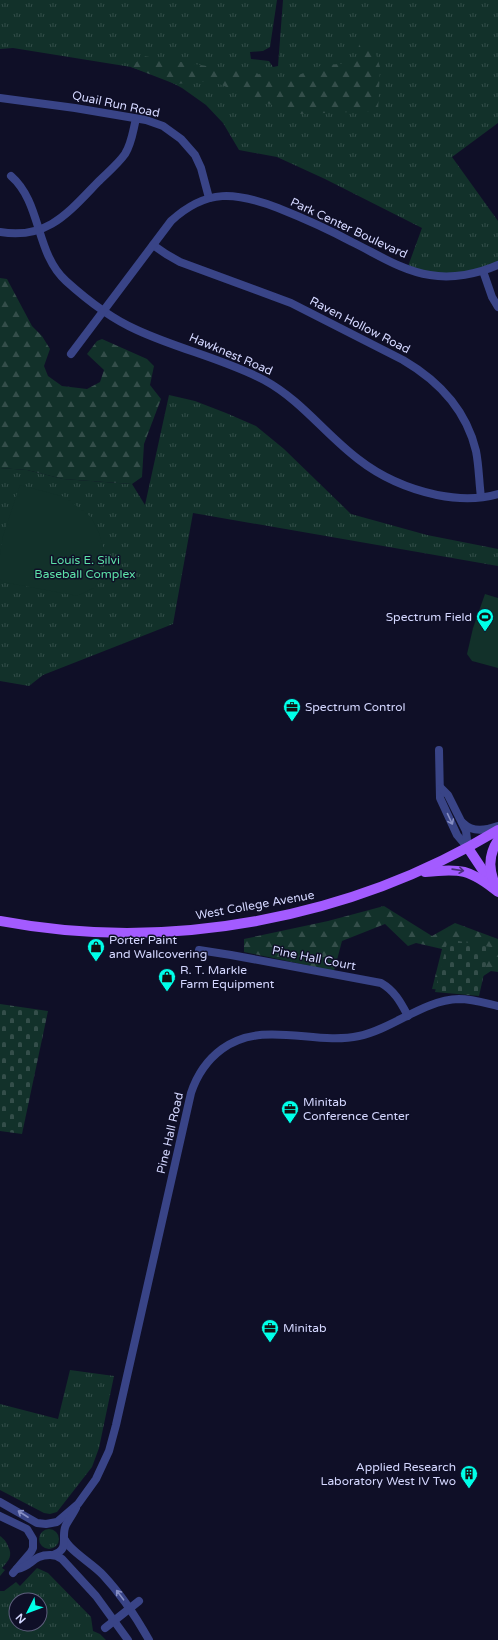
<svg xmlns="http://www.w3.org/2000/svg" width="498" height="1640" font-family="'Varela Round',sans-serif">
<style>
.grass{fill:url(#grass-tufts);fill-rule:evenodd}
.forest{fill:url(#forest-firs)}
.cemetery{fill:url(#cemetery-stones)}
.pitch{fill:#12312a}
.lines{fill:none;stroke-linecap:round;stroke-linejoin:round}
.minor{stroke:#394487;stroke-width:8}
.major{stroke:#a35bff;stroke-width:10}
.oneway{stroke:#868ec3}
.oneway2{stroke:#4a2d7d}
.labels{text-anchor:middle;dominant-baseline:central;stroke-width:3;stroke-linejoin:round;paint-order:stroke}
.street-label{font-size:12px;fill:#d4d7ff;stroke:#0f0f27}
.park-label{font-size:12px;fill:#5de2a8;stroke:#0f0f27}
.poi-label{font-size:12px;fill:#d4d7ff;stroke:#0f0f27;text-anchor:start}
</style>
<defs>
<pattern id="grass-tufts" width="24" height="20" patternUnits="userSpaceOnUse"><rect width="24" height="20" fill="#12312a"/><path d="M3 7l-1-3M5 7V3M7 7l1-3M15 17l-1-3M17 17v-4M19 17l1-3" fill="none" stroke="#344e4a"/></pattern>
<pattern id="forest-firs" width="22" height="20" patternUnits="userSpaceOnUse"><rect width="22" height="20" fill="#12312a"/><path d="M5 1l3.5 6h-7zM16 11l3.5 6h-7z" fill="#344e4a"/></pattern>
<pattern id="cemetery-stones" width="16" height="16" patternUnits="userSpaceOnUse"><rect width="16" height="16" fill="#12312a"/><path d="M2 7V4a2 2 0 0 1 4 0v3zM10 15v-3a2 2 0 0 1 4 0v3z" fill="#344e4a"/></pattern>
</defs>
<rect width="100%" height="100%" fill="#0f0f27"/>
<!-- grass -->
<g class="grass">
<path d="M 0,0 L 277,0 L 270,47 L 263,51 L 250,52 L 251,59 L 269,61 L 273,67 L 278,66 L 283,0 L 498,0 L 498,123 L 452,157 L 498,221 L 498,264 L 460,275 L 407,269 L 422,228 L 325,179 L 277,157 L 239,150 L 223,123 L 206,105 L 182,88 L 163,78 L 131,67 L 13,48 L 0,49 Z"/>
<path d="M 169,395 L 195,401 L 226,413 L 256,426 L 284,449 L 351,514 L 427,535 L 498,549 L 498,566 L 193,513 L 173,624 L 43,675 L 29,686 L 0,681 L 0,468 L 27,470 L 63,479 L 132,484 L 145,505 Z"/>
<path d="M 70,1370 L 114,1376 L 99,1448 L 92,1467 L 57,1512 L 50,1514 L 44,1513 L 0,1490 L 0,1404 L 58,1419 Z"/>
<circle cx="49" cy="1539" r="10"/>
<path d="M 0,1536 C 4,1539 6,1541 8,1546 C 13,1556 9,1560 2,1568 L 5,1570 L 0,1576 Z"/>
<path d="M 37,1568 L 48,1573 L 91,1617 L 93,1631 L 100,1634 L 106,1640 L 0,1640 L 0,1591 L 4,1591 L 16,1582 L 20,1586 ZM 16,1600 L 40,1600 L 40,1624 L 16,1624 Z"/>
</g>
<!-- forest -->
<g class="forest">
<path d="M 360,39 L 373,45 L 380,67 L 378,111 L 298,114 L 258,100 L 212,81 L 175,84 L 131,67 L 143,56 L 289,79 L 323,65 L 356,63 Z"/>
<path d="M 0,278 L 7,279 L 32,326 L 42,336 L 50,349 L 44,366 L 48,376 L 62,386 L 87,389 L 100,382 L 104,370 L 87,354 L 97,341 L 102,339 L 147,359 L 154,366 L 150,385 L 161,399 L 144,444 L 142,477 L 132,484 L 63,479 L 27,470 L 0,468 Z"/>
<path d="M 384,906 L 432,936 L 455,923 L 498,939 L 498,972 L 491,971 L 459,992 L 432,989 L 442,949 L 416,943 L 408,946 L 385,924 L 342,941 L 334,971 L 244,952 L 244,939 L 328,921 Z"/>
</g>
<!-- cemetery -->
<g class="cemetery">
<path d="M 448,939 L 490,947 L 479,996 L 435,992 Z"/>
<path d="M 0,1004 L 48,1011 L 22,1134 L 0,1131 Z"/>
</g>
<!-- pitch -->
<g class="pitch">
<path d="M 20,485 L 65,497 L 91,517 L 99,533 L 103,546 L 98,581 L 95,587 L 78,596 L 3,582 L 0,579 L 0,555 L 3,536 Z"/>
<path d="M 485,594 L 498,598 L 498,668 L 472,661 L 467,654 L 473,628 Z"/>
</g>
<g class="lines">
<!-- minor -->
<g class="minor">
<path d="M 0,98 L 75,108 L 146,120 L 163,126 L 181,139 L 195,155 L 201,168 L 209,198"/>
<path d="M 11,176 C 42,203 35,253 66,281 C 87,300 112,319 137,330 C 178,349 224,359 264,380 C 301,400 325,434 358,459 C 381,477 409,489 437,495 C 457,499 478,500 498,494"/>
<path d="M 0,232 C 47,240 68,213 98,182 C 107,173 118,164 125,154 C 132,143 133,130 136,119"/>
<path d="M 153,245 L 166,254 L 180,262 L 291,303 L 403,360 C 439,381 466,409 476,451 C 479,466 479,482 481,497"/>
<path d="M 483,271 L 492,297 L 498,307"/>
<path d="M 71,354 L 171,221 C 207,188 236,192 278,208 C 303,218 328,229 352,242 C 377,254 402,271 430,275 C 452,279 478,274 498,265"/>
<path d="M 439,750 L 440,798 L 457,835 L 468,848"/>
<path d="M 441,788 L 448,795 L 466,831 L 468,848"/>
<path d="M 463,823 C 473,833 486,830 498,826"/>
<path d="M 199,950 L 231,955 L 381,983 C 395,991 401,1003 408,1016"/>
<path d="M 0,1502 L 37,1523 L 46,1524 L 57,1522 L 78,1504 L 96,1479 L 109,1451 L 116,1425 L 191,1093 C 197,1075 207,1060 222,1049 C 264,1019 314,1046 359,1036 C 393,1029 423,1000 459,999 C 472,999 485,1003 498,1006"/>
<path d="M 0,1516 L 27,1529 L 33,1539 L 33,1548 L 31,1552 L 13,1573"/>
<path d="M 65,1540 C 70,1551 93,1564 103,1575 C 121,1594 136,1617 149,1640"/>
<path d="M 53,1555 C 71,1549 60,1537 66,1525 C 69,1519 73,1514 76,1508"/>
<path d="M 17,1569 C 33,1566 32,1555 50,1555 C 55,1555 58,1556 62,1559 L 96,1596 L 128,1640"/>
<path d="M 105,1628 L 139,1601"/>
</g>
<!-- major -->
<g class="major">
<path d="M 468,848 L 490,881"/>
<path d="M 425,872 C 460,868 470,869 498,892"/>
<path d="M 497,889 C 489,872 487,857 498,840"/>
<path d="M 0,921 C 169,953 351,919 498,830"/>
</g>
</g>
<!-- one-way arrows -->
<defs><path id="oneway-shaft" d="M-6 0H5M1.5-3L5.5 0L1.5 3" fill="none" stroke-width="1.6" stroke-linecap="round" stroke-linejoin="round"/></defs>
<g class="oneway">
<use href="#oneway-shaft" transform="translate(450 819) rotate(65)"/>
<use href="#oneway-shaft" transform="translate(23 1514) rotate(-147)"/>
<use href="#oneway-shaft" transform="translate(120 1595) rotate(-127)"/>
</g>
<use class="oneway2" href="#oneway-shaft" transform="translate(458 870) rotate(8)"/>
<!-- icons -->
<defs>
<symbol id="stadium-pin" viewBox="-11 -11 22 30"><path d="M0 17L-7.5 6A9.5 9.5 0 1 1 7.5 6Z" fill="#00ffe8" stroke="#0f0f27"/><path d="M0-5a6.5 5 0 1 0 0 10a6.5 5 0 1 0 0-10ZM-3.5-1.8h7v3.6h-7Z" fill="#111"/></symbol>
<symbol id="office-pin" viewBox="-11 -11 22 30"><path d="M0 17L-7.5 6A9.5 9.5 0 1 1 7.5 6Z" fill="#00ffe8" stroke="#0f0f27"/><path d="M-6-3h4V-5.5h4V-3h4V5H-6ZM-1-4.5V-3h2v-1.5ZM-6 0V1H6V0Z" fill="#111"/></symbol>
<symbol id="shop-pin" viewBox="-11 -11 22 30"><path d="M0 17L-7.5 6A9.5 9.5 0 1 1 7.5 6Z" fill="#00ffe8" stroke="#0f0f27"/><path d="M-5-2.5h2.3a2.7 3.5 0 0 1 5.4 0H5L5.5 6h-11ZM-1.5-2.5h3a1.5 2.3 0 0 0-3 0Z" fill="#111"/></symbol>
<symbol id="building-pin" viewBox="-11 -11 22 30"><path d="M0 17L-7.5 6A9.5 9.5 0 1 1 7.5 6Z" fill="#00ffe8" stroke="#0f0f27"/><path d="M-4-6H4V6H1V3H-1V6H-4ZM-2.5-4.3h1.7v1.8h-1.7ZM.8-4.3h1.7v1.8H.8ZM-2.5-1h1.7V.8h-1.7ZM.8-1h1.7V.8H.8Z" fill="#111"/></symbol>
</defs>
<g fill-rule="evenodd">
<use href="#stadium-pin" x="475" y="607" width="20" height="27"/>
<use href="#office-pin" x="282" y="697" width="20" height="27"/>
<use href="#shop-pin" x="86" y="937" width="20" height="27"/>
<use href="#shop-pin" x="157" y="967" width="20" height="27"/>
<use href="#office-pin" x="280" y="1099" width="20" height="27"/>
<use href="#office-pin" x="260" y="1318" width="20" height="27"/>
<use href="#building-pin" x="459" y="1464" width="20" height="27"/>
</g>
<g class="labels">
<!-- street labels -->
<g class="street-label">
<text transform="translate(116 104) rotate(12)">Quail Run Road</text>
<text transform="translate(349 228) rotate(25)">Park Center Boulevard</text>
<text transform="translate(360 325) rotate(27)">Raven Hollow Road</text>
<text transform="translate(231 354) rotate(23)">Hawknest Road</text>
<text transform="translate(255 905) rotate(-10)">West College Avenue</text>
<text transform="translate(314 958) rotate(11)">Pine Hall Court</text>
<text transform="translate(170 1133) rotate(-77)">Pine Hall Road</text>
</g>
<!-- park labels -->
<g class="park-label">
<text x="85" y="560">Louis E. Silvi<tspan x="85" dy="14">Baseball Complex</tspan></text>
</g>
<!-- poi labels -->
<g class="poi-label">
<text x="472" y="617" text-anchor="end">Spectrum Field</text>
<text x="305" y="707">Spectrum Control</text>
<text x="109" y="940">Porter Paint<tspan x="109" dy="14">and Wallcovering</tspan></text>
<text x="180" y="970">R. T. Markle<tspan x="180" dy="14">Farm Equipment</tspan></text>
<text x="303" y="1102">Minitab<tspan x="303" dy="14">Conference Center</tspan></text>
<text x="283" y="1328">Minitab</text>
<text x="456" y="1467" text-anchor="end">Applied Research<tspan x="456" dy="14">Laboratory West IV Two</tspan></text>
</g>
</g>
<!-- north arrow -->
<g transform="translate(28 1612) rotate(228)"><circle r="19" fill="#0f0f27" stroke="#5e5f7d"/>
<path d="M0-3L7 15L0 10L-7 15Z" fill="#00ffe8"/>
<text y="-6" font-size="11" font-weight="bold" text-anchor="middle" fill="#d4d7ff">N</text>
</g>
</svg>
